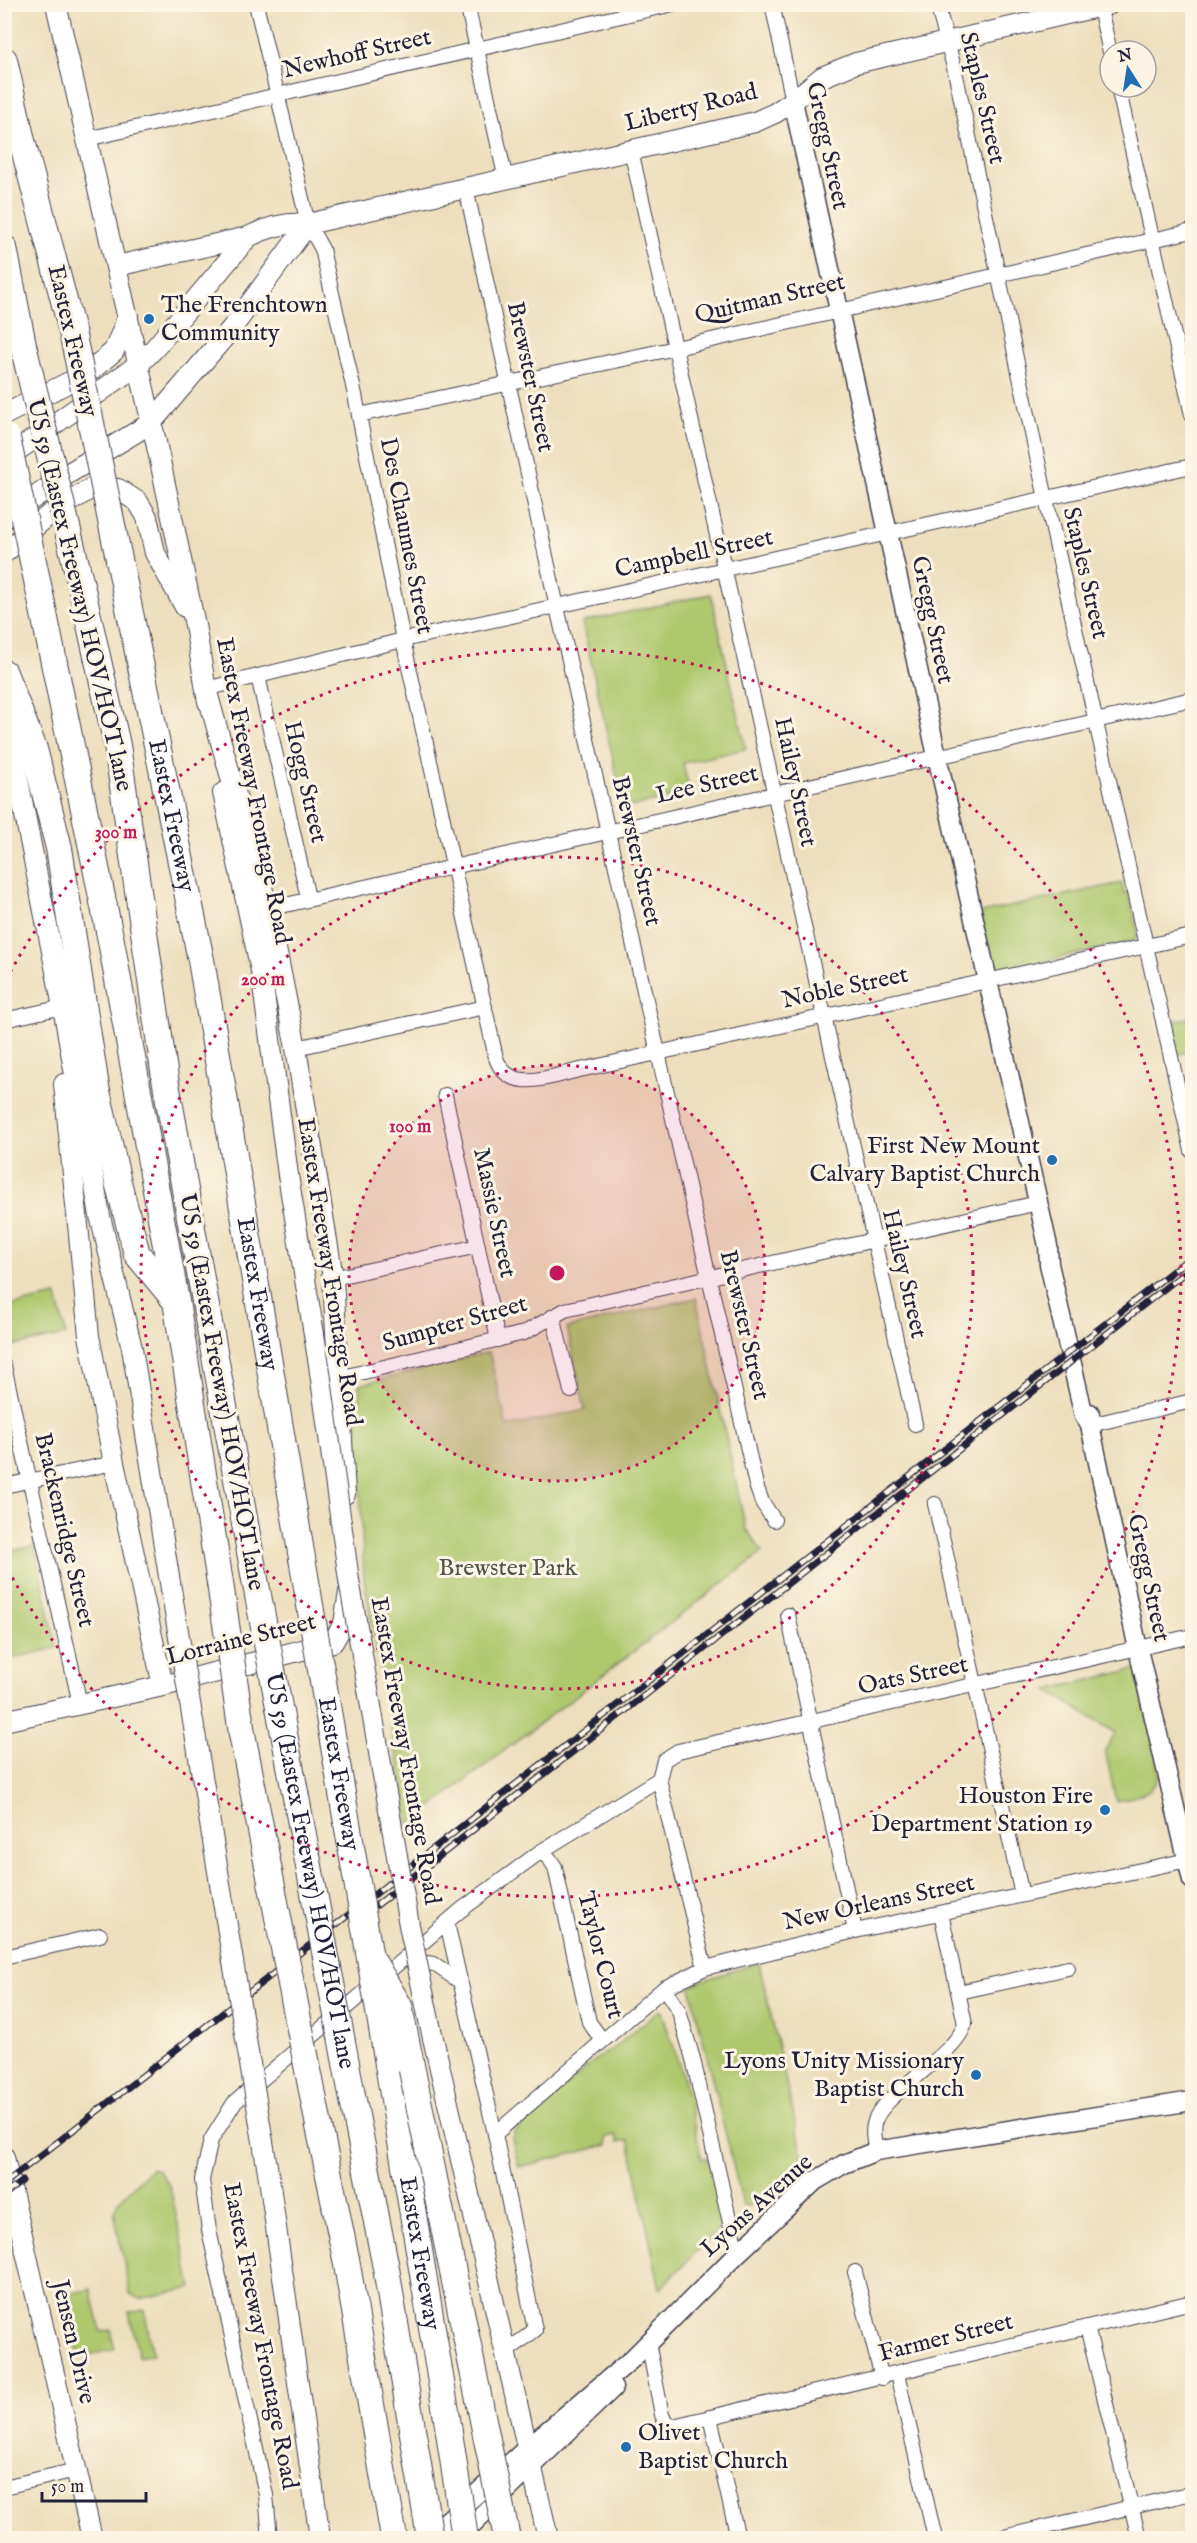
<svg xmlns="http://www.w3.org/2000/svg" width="1197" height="2543" font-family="'IM FELL English',serif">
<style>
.green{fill:#afc86e;stroke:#687554;stroke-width:1.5}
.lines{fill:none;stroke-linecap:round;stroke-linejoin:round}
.minor-casing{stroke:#403e4e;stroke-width:16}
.tertiary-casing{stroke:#403e4e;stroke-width:21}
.secondary-casing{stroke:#403e4e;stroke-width:22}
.motorway-casing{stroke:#403e4e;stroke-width:28}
.minor{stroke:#fff;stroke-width:14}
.tertiary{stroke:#fff;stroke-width:18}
.secondary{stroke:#fff;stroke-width:20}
.motorway{stroke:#fff;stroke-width:26}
.rail-casing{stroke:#22223b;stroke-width:7}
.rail{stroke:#fcf5e5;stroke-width:4.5;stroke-dasharray:14;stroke-linecap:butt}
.secondary-bridge-casing{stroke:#403e4e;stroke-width:22;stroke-linecap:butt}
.motorway-bridge-casing{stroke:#403e4e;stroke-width:28;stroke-linecap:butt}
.secondary-bridge{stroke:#fff;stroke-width:20}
.motorway-bridge{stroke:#fff;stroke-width:26}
.ring{fill:none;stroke:#c2185b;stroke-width:3;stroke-dasharray:3 6}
.poi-dot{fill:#1f6fb2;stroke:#fcf5e5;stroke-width:2}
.labels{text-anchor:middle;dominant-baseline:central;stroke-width:6;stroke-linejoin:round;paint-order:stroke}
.street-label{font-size:24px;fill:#22223b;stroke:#fcf5e5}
.poi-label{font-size:24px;fill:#22223b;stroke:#fcf5e5;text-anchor:end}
.park-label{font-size:24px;fill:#4c544a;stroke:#fcf5e5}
.centre{fill:#c2185b;stroke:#fcf5e5;stroke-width:3}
.ring-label{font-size:18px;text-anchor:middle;font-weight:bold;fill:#c2185b;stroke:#fcf5e5;stroke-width:6;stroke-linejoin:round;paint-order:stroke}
</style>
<rect width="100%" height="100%" fill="#fcf5e5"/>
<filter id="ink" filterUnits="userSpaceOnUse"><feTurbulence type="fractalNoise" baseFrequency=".0167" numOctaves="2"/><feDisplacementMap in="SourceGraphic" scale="12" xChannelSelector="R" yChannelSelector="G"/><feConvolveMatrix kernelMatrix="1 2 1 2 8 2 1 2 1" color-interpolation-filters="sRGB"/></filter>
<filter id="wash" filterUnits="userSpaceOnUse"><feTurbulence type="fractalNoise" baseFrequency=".008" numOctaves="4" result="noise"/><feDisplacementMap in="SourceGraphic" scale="24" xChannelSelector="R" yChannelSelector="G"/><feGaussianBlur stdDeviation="1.35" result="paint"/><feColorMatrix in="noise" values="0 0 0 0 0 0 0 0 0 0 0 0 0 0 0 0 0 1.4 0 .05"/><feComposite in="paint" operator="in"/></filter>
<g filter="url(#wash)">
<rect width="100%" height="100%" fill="#eddfbd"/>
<!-- green -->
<g class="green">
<path d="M 711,594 L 746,749 L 683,763 L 690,794 L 624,808 L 582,622 Z"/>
<path d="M 1122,883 L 1124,893 L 1129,892 L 1138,934 L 1133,942 L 1007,969 C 985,969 984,930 980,913 Z"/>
<path d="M 1192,1017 L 1192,1051 L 1178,1054 L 1170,1022 Z"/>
<path d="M 57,1296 L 66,1335 L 13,1346 L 5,1307 Z"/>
<path d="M 696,1298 L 746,1529 L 763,1552 L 409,1824 L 364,1579 L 357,1409 L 360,1399 L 359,1385 L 489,1352 L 507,1427 L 585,1410 L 567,1328 Z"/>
<path d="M 34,1546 L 57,1648 L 5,1660 L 5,1552 Z"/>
<path d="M 1136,1669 L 1159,1772 C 1155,1795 1137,1796 1116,1801 L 1105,1750 L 1116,1733 L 1047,1690 Z"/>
<path d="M 759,1963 L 804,2161 C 791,2174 763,2208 743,2206 L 690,1987 L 703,1980 Z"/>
<path d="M 661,2009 L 683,2077 L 702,2159 L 708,2158 L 723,2225 L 660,2289 L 629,2140 L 618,2142 L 616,2135 L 606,2137 L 607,2145 L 519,2167 L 512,2139 L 517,2130 L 595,2060 L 612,2049 Z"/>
<path d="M 151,2168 L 159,2170 L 170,2187 L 192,2288 L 140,2299 L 130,2294 L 114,2212 L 117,2203 Z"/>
<path d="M 91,2289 L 101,2332 L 111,2330 L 115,2349 L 79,2357 L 65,2295 Z"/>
<path d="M 144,2309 L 153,2354 L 139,2357 L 129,2312 Z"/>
</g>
</g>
<g filter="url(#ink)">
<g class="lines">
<defs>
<g id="minor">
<path d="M 256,4 L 308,224 L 322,249 L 355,395 L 403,640 L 496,1058 C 509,1095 550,1076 580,1070 L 1192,936"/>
<path d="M 467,4 L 506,180"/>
<path d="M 772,4 L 793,101"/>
<path d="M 937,4 L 955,71 L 1046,499 L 1192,1151"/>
<path d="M 1099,4 L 1110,52"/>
<path d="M 1118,87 L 1192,415"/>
<path d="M 87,139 L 673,4"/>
<path d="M 631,150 L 915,1424"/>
<path d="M 466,188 L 557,607 L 756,1485 L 762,1502 L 774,1520"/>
<path d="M 359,415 L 676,348 L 1192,231"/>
<path d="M 258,676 L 308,898"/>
<path d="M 206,689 L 403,640 L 1192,466"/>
<path d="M 268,909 L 1192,699"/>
<path d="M 4,1020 L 63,1007"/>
<path d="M 296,1048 L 485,1007"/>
<path d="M 445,1095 L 498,1340"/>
<path d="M 333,1278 L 478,1246"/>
<path d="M 553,1316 L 571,1391"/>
<path d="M 4,1366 L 80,1704"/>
<path d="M 339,1378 L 524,1333 L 565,1310 L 1038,1203"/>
<path d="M 1090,1425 L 1192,1401"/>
<path d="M 4,1486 L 114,1463"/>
<path d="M 935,1504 L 1022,1895"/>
<path d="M 788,1615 L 855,1931"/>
<path d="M 659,1779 L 664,1760 L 678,1751 L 1192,1636"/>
<path d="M 659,1779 L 705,1968"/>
<path d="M 540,1852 L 549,1858 L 555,1867 L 589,2022 L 602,2040"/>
<path d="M 447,1923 L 495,2134 L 535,2330 L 505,2353"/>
<path d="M 4,1957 L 100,1935"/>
<path d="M 410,1961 L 434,1964 L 459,1981"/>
<path d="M 664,1988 L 679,2011 L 693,2059 L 737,2254"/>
<path d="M 959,1992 L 1068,1968"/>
<path d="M 495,2134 L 664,1988 L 705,1968 L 855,1931 L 1188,1860"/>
<path d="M 876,2151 C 874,2142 872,2134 874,2124 C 881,2093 954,2058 965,2024 L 941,1913"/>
<path d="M 855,2272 L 882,2378"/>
<path d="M 1087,2327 L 1139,2538"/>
<path d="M 648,2342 L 662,2415 L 666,2424 L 673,2426 L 1192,2302"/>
<path d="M 897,2374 L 935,2538"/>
<path d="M 710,2417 L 738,2538"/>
<path d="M 4,2487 L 76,2470"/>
<path d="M 270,2538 L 266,2495 L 209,2230 L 202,2180 L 211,2140 L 234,2103 L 461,1910 L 540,1852 L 659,1779"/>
<path d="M 999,2538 L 1192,2493"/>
</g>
<g id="tertiary">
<path d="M 793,101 L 937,756 L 1048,1246 L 1049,1264 L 1084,1416 L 1090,1425"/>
<path d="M 1090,1413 L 1090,1425 L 1138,1649 L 1192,1880"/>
<path d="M 428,2538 L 528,2447 L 632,2359 L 737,2254 L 815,2181 L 844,2164 L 876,2151 L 1192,2101"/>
<path d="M 458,2538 L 613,2388"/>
</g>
<g id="secondary">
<path d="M 56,4 L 156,442 L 195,625 L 208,702"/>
<path d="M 116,266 L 248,237"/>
<path d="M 4,415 L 89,372 L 114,351 L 128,316"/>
<path d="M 4,460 L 139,364 L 154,349 L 248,237 C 268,227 286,222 308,224 L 755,122 L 775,113 L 793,101 L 822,77 L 856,63 L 1110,4"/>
<path d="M 4,519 L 69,473 L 151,423 L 232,328 L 308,224"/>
<path d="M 4,553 L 50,514 L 92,488 L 118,489 L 138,502 L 147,517 L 155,553 L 185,607"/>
<path d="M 206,689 L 268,909 L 296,1048 L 333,1278 L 345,1494"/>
<path d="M 4,709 L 63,1007 L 100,1216 L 132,1348 L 172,1595"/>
<path d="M 223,793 L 261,971 L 288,1175"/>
<path d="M 64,1084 L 89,1336 L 114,1463 L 163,1686"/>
<path d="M 4,1721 L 163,1686 L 333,1642 L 344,1623 L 349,1592"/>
<path d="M 430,2025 L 548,2538"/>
<path d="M 4,2157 L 92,2538"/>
<path d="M 269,2178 L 320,2538"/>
</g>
<g id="motorway">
<path d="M 4,60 L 22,141 L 72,331"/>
<path d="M 4,248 L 23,345"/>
<path id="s1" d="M 119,559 L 201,960 L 302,1558"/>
<path d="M 81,585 L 117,745 L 165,1078 L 254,1574"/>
<path d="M 42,604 L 111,941 L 176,1301 L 220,1583"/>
<path d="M 4,673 L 34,749 L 59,848 L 96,1087 L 118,1182 L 137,1254 L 175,1300"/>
<path id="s2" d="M 388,2064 L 446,2412"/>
<path d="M 352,2095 L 386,2268 L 414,2440"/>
<path d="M 319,2126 L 346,2259 L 394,2538"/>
</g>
</defs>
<!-- minor casing -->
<use href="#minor" class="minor-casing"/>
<!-- tertiary casing -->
<use href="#tertiary" class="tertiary-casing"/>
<!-- secondary casing -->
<use href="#secondary" class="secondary-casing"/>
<!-- motorway casing -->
<use href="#motorway" class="motorway-casing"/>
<!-- minor -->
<use href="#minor" class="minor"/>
<!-- tertiary -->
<use href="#tertiary" class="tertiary"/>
<!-- secondary -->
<use href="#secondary" class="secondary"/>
<!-- motorway -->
<use href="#motorway" class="motorway"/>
<defs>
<g id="rail">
<path d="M 377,1905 L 1192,1267"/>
<path d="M 4,2184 L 1192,1256"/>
<path d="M 4,2195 L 22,2181"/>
</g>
</defs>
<!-- rail casing -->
<use href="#rail" class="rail-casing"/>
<!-- rail -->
<use href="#rail" class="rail"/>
<defs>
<g id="secondary-bridge">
<path d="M 288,1175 L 319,1365 L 349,1580 L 409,1925 L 430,2025"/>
<path d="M 172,1595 L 269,2178"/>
</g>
<g id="motorway-bridge">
<path d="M 72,331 L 119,559"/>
<path d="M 23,345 L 81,585"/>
<path d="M 7,438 L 42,604"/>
<path id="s3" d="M 302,1558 L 388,2064"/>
<path id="s4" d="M 254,1574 L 352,2095"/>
<path d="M 220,1583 L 242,1734 L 319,2126"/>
<path d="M 372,1960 L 399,2006 L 507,2538"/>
<path d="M 446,2412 L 465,2538"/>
<path d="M 414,2440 L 430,2538"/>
</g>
</defs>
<!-- secondary-bridge casing -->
<use href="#secondary-bridge" class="secondary-bridge-casing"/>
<!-- motorway-bridge casing -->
<use href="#motorway-bridge" class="motorway-bridge-casing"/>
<!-- secondary-bridge -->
<use href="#secondary-bridge" class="secondary-bridge"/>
<!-- motorway-bridge -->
<use href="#motorway-bridge" class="motorway-bridge"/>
</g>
</g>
<!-- distance rings -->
<circle cx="557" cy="1273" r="208" fill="#c2185b" fill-opacity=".12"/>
<g class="ring">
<circle cx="557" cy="1273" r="208"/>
<circle cx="557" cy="1273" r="416"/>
<path d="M6 980A624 624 0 1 1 6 1566"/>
</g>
<!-- markers -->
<g class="poi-dot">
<circle cx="149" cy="319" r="6"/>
<circle cx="1052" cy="1160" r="6"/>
<circle cx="1105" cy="1810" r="6"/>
<circle cx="976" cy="2075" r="6"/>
<circle cx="626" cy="2447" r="6"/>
</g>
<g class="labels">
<!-- street labels -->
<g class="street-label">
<text transform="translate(357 54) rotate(-13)">Newhoff Street</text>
<text transform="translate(982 98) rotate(77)">Staples Street</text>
<text transform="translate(691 108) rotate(-14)">Liberty Road</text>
<text transform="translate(827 146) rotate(78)">Gregg Street</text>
<text transform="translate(770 299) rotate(-13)">Quitman Street</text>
<text transform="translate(72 341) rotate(77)">Eastex Freeway</text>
<text transform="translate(530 377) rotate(78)">Brewster Street</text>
<text transform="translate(406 536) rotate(79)">Des Chaumes Street</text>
<text transform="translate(694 554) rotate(-12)">Campbell Street</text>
<text transform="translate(1085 573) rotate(77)">Staples Street</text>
<text transform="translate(79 595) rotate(77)">US 59 (Eastex Freeway) HOV/HOT lane</text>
<text transform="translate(932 620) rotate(78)">Gregg Street</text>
<text transform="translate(305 782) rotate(77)">Hogg Street</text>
<text transform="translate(795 782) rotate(78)">Hailey Street</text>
<text transform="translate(707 785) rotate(-13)">Lee Street</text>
<text transform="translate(253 791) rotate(79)">Eastex Freeway Frontage Road</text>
<text stroke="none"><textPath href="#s1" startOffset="262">Eastex Freeway</textPath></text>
<text transform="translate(636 851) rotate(77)">Brewster Street</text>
<text transform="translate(845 988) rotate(-12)">Noble Street</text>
<text transform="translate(494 1213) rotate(78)">Massie Street</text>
<text transform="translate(329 1272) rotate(81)">Eastex Freeway Frontage Road</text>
<text transform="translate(904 1274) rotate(77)">Hailey Street</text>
<text stroke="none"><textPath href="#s1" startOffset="748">Eastex Freeway</textPath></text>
<text transform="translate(455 1324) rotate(-16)">Sumpter Street</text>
<text transform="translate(744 1325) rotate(77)">Brewster Street</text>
<text transform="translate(221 1392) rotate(80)">US 59 (Eastex Freeway) HOV/HOT lane</text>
<text transform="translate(64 1530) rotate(77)">Brackenridge Street</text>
<text transform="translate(1148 1578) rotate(78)">Gregg Street</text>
<text transform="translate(241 1640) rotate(-14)">Lorraine Street</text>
<text transform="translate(913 1676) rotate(-12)">Oats Street</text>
<text transform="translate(405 1751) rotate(80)">Eastex Freeway Frontage Road</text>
<text stroke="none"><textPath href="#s3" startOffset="219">Eastex Freeway</textPath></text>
<text stroke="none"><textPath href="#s4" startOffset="302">US 59 (Eastex Freeway) HOV/HOT lane</textPath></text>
<text transform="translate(879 1903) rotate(-12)">New Orleans Street</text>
<text transform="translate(600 1955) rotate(76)">Taylor Court</text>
<text transform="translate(757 2206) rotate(-42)">Lyons Avenue</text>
<text stroke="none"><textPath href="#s2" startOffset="192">Eastex Freeway</textPath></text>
<text transform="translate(260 2336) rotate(79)">Eastex Freeway Frontage Road</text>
<text transform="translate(946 2338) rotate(-14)">Farmer Street</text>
<text transform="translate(73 2342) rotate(77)">Jensen Drive</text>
</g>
<!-- poi labels -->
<g class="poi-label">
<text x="161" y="305" text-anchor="start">The Frenchtown<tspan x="161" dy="28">Community</tspan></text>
<text x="1040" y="1146">First New Mount<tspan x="1040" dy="28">Calvary Baptist Church</tspan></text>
<text x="1093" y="1796">Houston Fire<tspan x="1093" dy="28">Department Station 19</tspan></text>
<text x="964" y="2061">Lyons Unity Missionary<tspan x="964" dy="28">Baptist Church</tspan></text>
<text x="638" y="2433" text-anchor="start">Olivet<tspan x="638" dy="28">Baptist Church</tspan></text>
</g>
<!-- park labels -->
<g class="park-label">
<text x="508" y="1568">Brewster Park</text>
</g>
</g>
<circle cx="557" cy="1273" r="9" class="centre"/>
<g class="ring-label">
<text x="116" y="838">300 m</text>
<text x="263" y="985">200 m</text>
<text x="410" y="1132">100 m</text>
</g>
<!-- margin -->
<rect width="1197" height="2543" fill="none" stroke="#fcf5e5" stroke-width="24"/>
<!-- north arrow -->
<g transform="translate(1128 69) rotate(348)"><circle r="28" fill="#fcf5e5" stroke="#a5a1a1" stroke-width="1.5"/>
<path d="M0-4.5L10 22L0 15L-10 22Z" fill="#1f6fb2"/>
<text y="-9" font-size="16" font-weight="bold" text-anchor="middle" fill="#22223b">N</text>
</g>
<!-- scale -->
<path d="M42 2492v9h104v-9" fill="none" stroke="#22223b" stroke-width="3"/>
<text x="51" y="2492" font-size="18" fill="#22223b" stroke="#fcf5e5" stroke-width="4.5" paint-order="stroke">50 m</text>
</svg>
